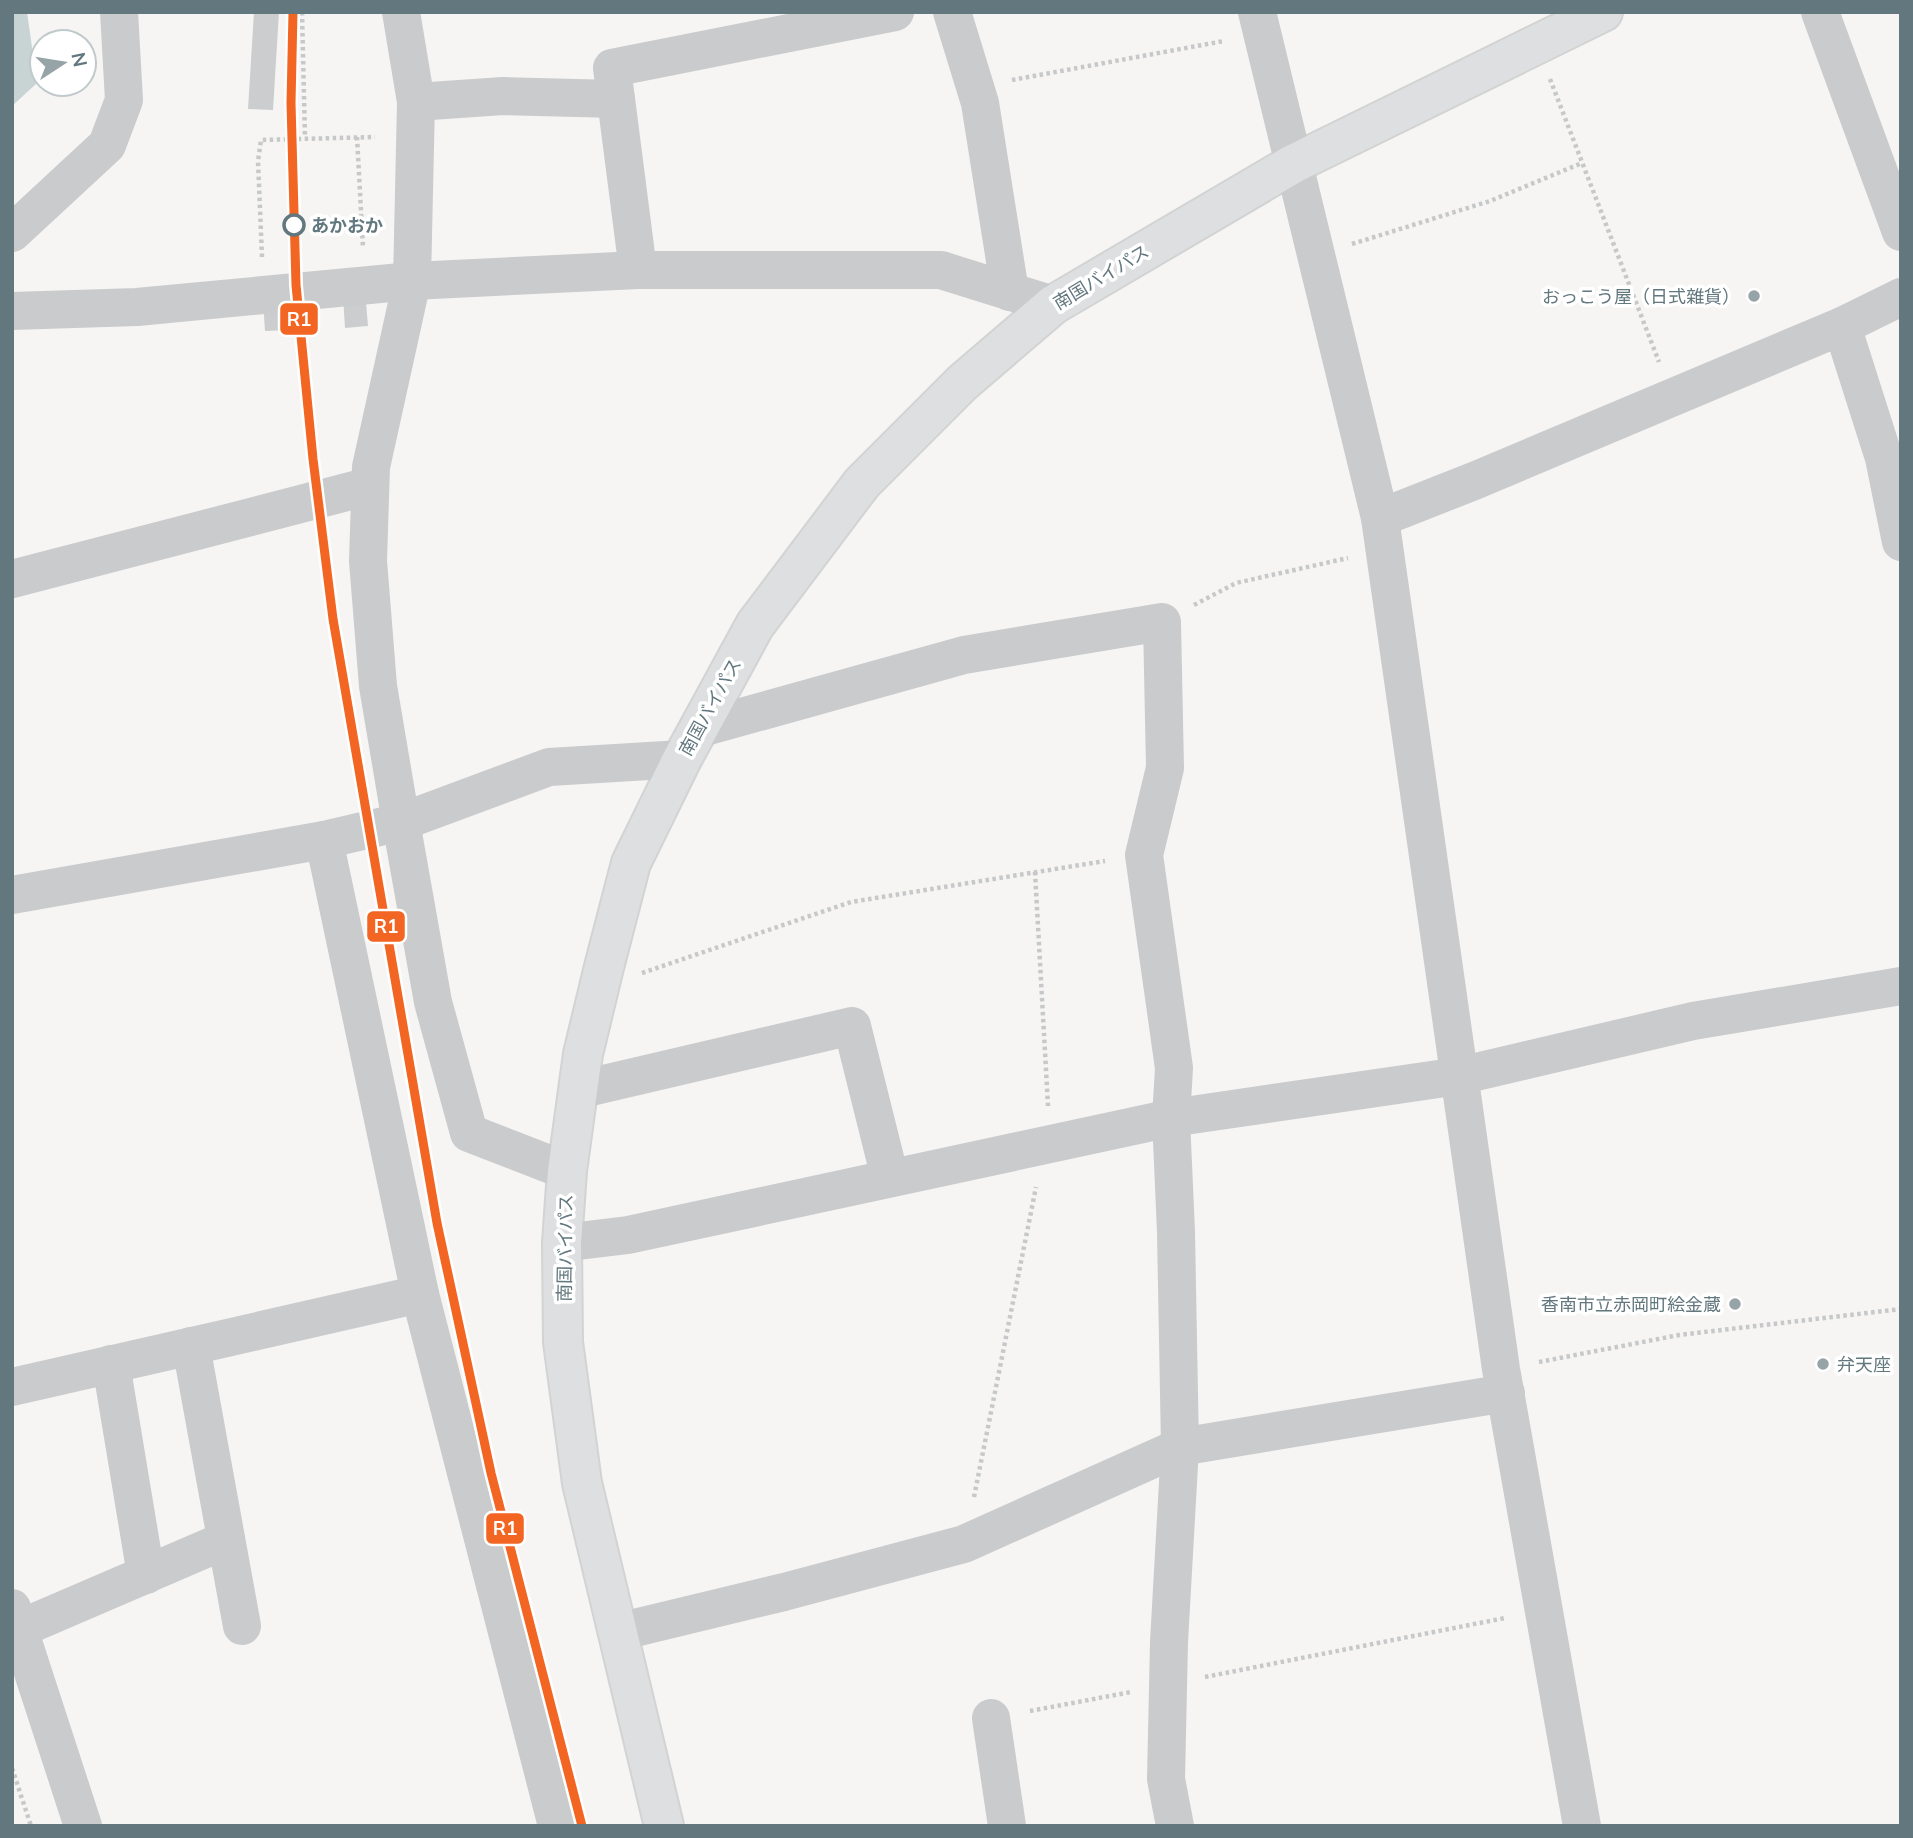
<svg xmlns="http://www.w3.org/2000/svg" width="1913" height="1838" font-family="Mulish,'Noto Sans JP',sans-serif">
<style>
.water{fill:#c8d3d4}
.building{fill:#cccdce}
.lines{fill:none;stroke-linecap:round;stroke-linejoin:round}
.highway-casing{stroke:#d2d3d3;stroke-width:42}
.path{stroke:#c7c8c9;stroke-width:4.5;stroke-dasharray:3.5 3.5;stroke-linecap:butt}
.minor{stroke:#cacbcc;stroke-width:38}
.highway{stroke:#dedfe0;stroke-width:38}
.rail-1-casing{stroke:#fff;stroke-width:14}
.rail-1{stroke:#f26522;stroke-width:9}
.stop-dot{fill:#fff;stroke:#62777e;stroke-width:3.5}
.poi-dot{fill:#96a3a7;stroke:#fff;stroke-width:2.5}
.labels{text-anchor:middle;dominant-baseline:central;stroke-width:7;stroke-linejoin:round;paint-order:stroke}
.stop-label{font-size:18px;font-weight:bold;fill:#62777e;stroke:#fff;text-anchor:start}
.street-label{font-size:18px;fill:#62777e;stroke:#fff}
.poi-label{font-size:18px;fill:#62777e;stroke:#fff;text-anchor:end}
.line-badge{stroke:#fff;stroke-width:2.5}
.badge-label{font-size:19px;text-anchor:middle;font-weight:bold;fill:#fff}
</style>
<rect width="100%" height="100%" fill="#f6f5f4"/>
<!-- water -->
<path class="water" d="M 12,12 L 27,12 L 37,83 L 12,106 Z"/>
<!-- building -->
<g class="building">
<path d="M 254,12 L 279,12 L 273,110 L 248,109 Z"/>
<path d="M 364,278 L 368,326 L 345,328 L 342,280 Z"/>
<path d="M 284,285 L 288,330 L 265,331 L 262,287 Z"/>
</g>
<g class="lines">
<defs>
<path id="highway" d="M 664,1826 L 582,1483 L 563,1342 L 562,1243 L 567,1171 L 583,1054 L 604,967 L 631,863 L 682,759 L 755,625 L 862,483 L 962,383 L 1053,305 L 1293,164 L 1603,12"/>
</defs>
<!-- highway casing -->
<use href="#highway" class="highway-casing"/>
<!-- path -->
<g class="path">
<path d="M 302,12 L 305,138"/>
<path d="M 1550,79 L 1659,362"/>
<path d="M 1012,80 L 1224,41"/>
<path d="M 357,137 L 363,248"/>
<path d="M 1352,244 L 1490,201 L 1582,163"/>
<path d="M 262,257 L 258,161 L 261,140 L 375,137"/>
<path d="M 1194,605 L 1236,583 L 1348,558"/>
<path d="M 1035,872 L 1048,1106"/>
<path d="M 642,973 L 851,902 L 1105,861"/>
<path d="M 1539,1362 L 1679,1335 L 1901,1309"/>
<path d="M 974,1497 L 1036,1187"/>
<path d="M 1205,1677 L 1505,1618"/>
<path d="M 1030,1711 L 1131,1692"/>
<path d="M 12,1768 L 31,1826"/>
</g>
<!-- minor -->
<g class="minor">
<path d="M 401,12 L 416,102 L 412,281 L 371,467 L 368,561 L 378,686 L 401,822 L 433,1002 L 469,1133 L 567,1171"/>
<path d="M 952,12 L 980,103 L 1010,292"/>
<path d="M 1257,12 L 1380,518 L 1501,1369 L 1582,1826"/>
<path d="M 1820,12 L 1901,232"/>
<path d="M 416,102 L 503,96 L 616,99"/>
<path d="M 12,233 L 107,145 L 124,100 L 119,12"/>
<path d="M 638,270 L 612,68 L 895,12"/>
<path d="M 12,311 L 137,307 L 412,281 L 638,270 L 941,270 L 1053,305"/>
<path d="M 1842,326 L 1884,458 L 1901,542"/>
<path d="M 1380,518 L 1474,481 L 1842,326 L 1901,297"/>
<path d="M 12,579 L 370,486"/>
<path d="M 698,729 L 964,655 L 1162,622 L 1165,768 L 1144,855 L 1174,1068 L 1171,1118 L 1459,1076 L 1693,1021 L 1901,986"/>
<path d="M 324,840 L 420,1294 L 557,1826"/>
<path d="M 12,895 L 324,840 L 401,822 L 549,767 L 682,759"/>
<path d="M 578,1090 L 852,1026 L 890,1178"/>
<path d="M 562,1243 L 628,1235 L 1171,1118 L 1176,1232 L 1180,1447 L 1169,1642 L 1166,1779 L 1175,1826"/>
<path d="M 191,1346 L 242,1626"/>
<path d="M 111,1364 L 146,1575"/>
<path d="M 12,1387 L 420,1294"/>
<path d="M 12,1608 L 83,1826"/>
<path d="M 19,1629 L 226,1540"/>
<path d="M 618,1632 L 784,1592 L 964,1544 L 1180,1447 L 1506,1393"/>
<path d="M 991,1718 L 1007,1826"/>
</g>
<!-- highway -->
<use href="#highway" class="highway"/>
<defs>
<path id="rail-1" d="M 293,12 L 291,103 L 296,285 L 313,459 L 333,619 L 437,1223 L 491,1473 L 582,1826"/>
</defs>
<!-- rail-1 casing -->
<use href="#rail-1" class="rail-1-casing"/>
<!-- rail-1 -->
<use href="#rail-1" class="rail-1"/>
</g>
<!-- markers -->
<circle class="stop-dot" cx="294" cy="225" r="10"/>
<g class="poi-dot">
<circle cx="1754" cy="296" r="7"/>
<circle cx="1735" cy="1304" r="7"/>
<circle cx="1823" cy="1364" r="7"/>
</g>
<g class="labels">
<!-- stop labels -->
<g class="stop-label">
<text x="311" y="225">あかおか</text>
</g>
<!-- street labels -->
<g class="street-label">
<text transform="translate(1101 277) rotate(-31)">南国バイパス</text>
<text transform="translate(710 707) rotate(-61)">南国バイパス</text>
<text transform="translate(565 1248) rotate(-89)">南国バイパス</text>
</g>
<!-- poi labels -->
<g class="poi-label">
<text x="1740" y="296">おっこう屋（日式雜貨）</text>
<text x="1721" y="1304">香南市立赤岡町絵金蔵</text>
<text x="1837" y="1364" text-anchor="start">弁天座</text>
</g>
</g>
<g class="line-badge">
<rect x="279" y="302" width="40" height="34" rx="7" fill="#f26522"/>
<rect x="366" y="910" width="40" height="33" rx="7" fill="#f26522"/>
<rect x="485" y="1512" width="40" height="33" rx="7" fill="#f26522"/>
</g>
<g class="badge-label">
<text x="299" y="326">R1</text>
<text x="386" y="933">R1</text>
<text x="505" y="1535">R1</text>
</g>
<!-- border -->
<rect width="1913" height="1838" fill="none" stroke="#62777e" stroke-width="28"/>
<!-- north arrow -->
<g transform="translate(63 63) rotate(78)"><circle r="33" fill="#ffffff" stroke="#c0c9cb" stroke-width="2"/>
<path d="M0-5L12 26L0 18L-12 26Z" fill="#96a3a7"/>
<text y="-10" font-size="19" font-weight="bold" text-anchor="middle" fill="#62777e">N</text>
</g>
</svg>
